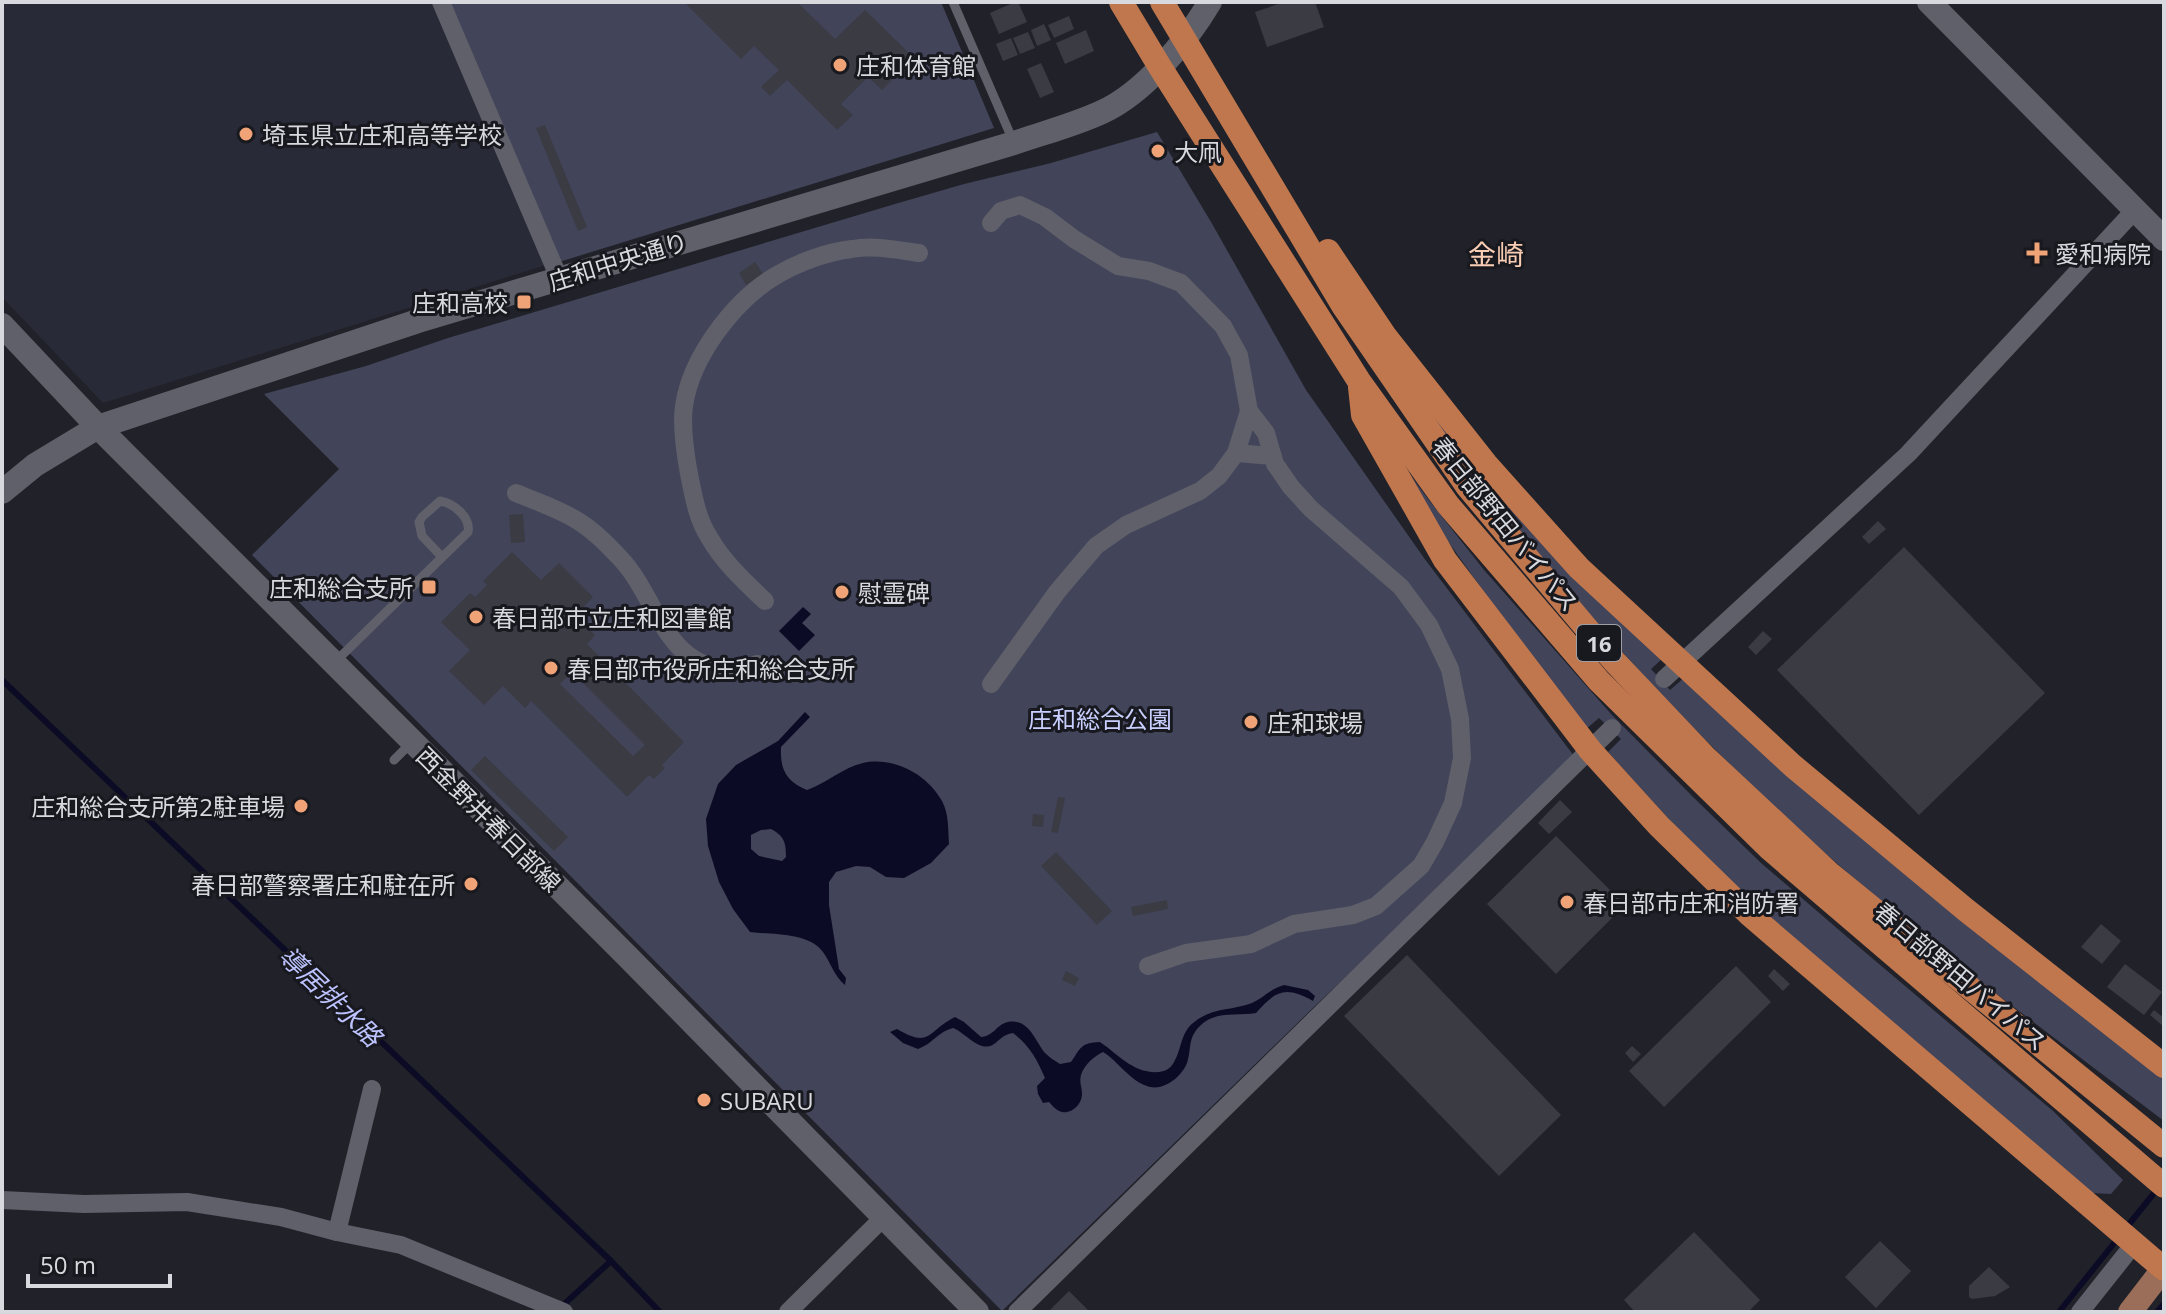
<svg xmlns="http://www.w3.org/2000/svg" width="2166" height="1314" font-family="'Open Sans','Noto Sans JP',sans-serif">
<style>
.built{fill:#292a37}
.green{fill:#42445a}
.water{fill:#0c0b25;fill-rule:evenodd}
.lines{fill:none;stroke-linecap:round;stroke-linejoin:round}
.stream{stroke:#0c0b25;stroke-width:6}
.building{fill:#3a3b43;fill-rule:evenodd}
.lane{stroke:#5f6069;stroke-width:9}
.street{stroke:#5f6069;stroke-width:18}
.secondary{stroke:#5f6069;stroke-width:24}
.primary{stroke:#9a6e58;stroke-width:24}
.highway{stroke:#c1774d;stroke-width:24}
.poi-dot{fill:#efa377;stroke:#18181f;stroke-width:3}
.labels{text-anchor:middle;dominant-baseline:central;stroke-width:6;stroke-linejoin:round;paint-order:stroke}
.shield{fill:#18181f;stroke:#9e9fa5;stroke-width:2}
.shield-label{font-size:22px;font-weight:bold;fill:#d8d9de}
.poi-label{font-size:24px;fill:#d8d9de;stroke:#18181f;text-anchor:start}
.street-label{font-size:24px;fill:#d8d9de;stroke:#18181f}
.park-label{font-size:24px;fill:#c9cffe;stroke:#18181f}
.water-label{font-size:26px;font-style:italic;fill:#bcc2fd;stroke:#18181f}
.quarter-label{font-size:28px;fill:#f9cdb4;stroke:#18181f}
</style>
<rect width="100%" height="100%" fill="#212229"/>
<!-- built -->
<path class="built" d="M 2,2 L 435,2 L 546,265 L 103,403 L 2,297 Z"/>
<!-- green -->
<g class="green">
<path d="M 448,2 L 941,2 L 994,128 L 559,262 Z"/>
<path d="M 1157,132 L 1211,222 L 1306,390 L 1424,558 L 1574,756 L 1444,885 L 1317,1004 L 1002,1311 L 252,555 L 339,469 L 264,394 L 366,366 L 448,338 L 895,204 L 964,184 L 1051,163 Z"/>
<path d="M 1384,346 L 1664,657 L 1651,669 L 1670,690 L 1685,677 L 1937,899 L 2164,1078 L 2164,1121 C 2055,1038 1944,957 1841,867 C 1668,716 1510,537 1384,346 Z"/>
<path d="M 1388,444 L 1428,499 L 1484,570 L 1611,714 L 1693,797 L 1761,863 L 1853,942 L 2053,1111 L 2123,1180 L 2111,1194 L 2091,1193 L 1714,869 L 1608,752 L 1621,739 L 1599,718 L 1586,729 L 1519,641 L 1442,533 Z"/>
</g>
<!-- water -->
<g class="water">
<path d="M 803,607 L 811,614 L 802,623 L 815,635 L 799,651 L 779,631 Z"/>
<path d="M 805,712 L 810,717 L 781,747 C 780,770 786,781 807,790 C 827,783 842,768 863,763 C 893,756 927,774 942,801 C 949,814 948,829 949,844 L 931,863 L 904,878 L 886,877 L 870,867 L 856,866 L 836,872 L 829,882 L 829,905 L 839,969 L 846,978 L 845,985 C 834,976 831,963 823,952 C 808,932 773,935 750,932 L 733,909 L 719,882 L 708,846 L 706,819 L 718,784 L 736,765 L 778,741 ZM 771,829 C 784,836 786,842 786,857 L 782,861 L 759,856 L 751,849 L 751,835 L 761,830 Z"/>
<path d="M 1284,985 L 1308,990 L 1315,996 L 1313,1001 C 1286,986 1276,990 1256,1013 C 1238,1016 1217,1011 1202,1024 C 1187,1037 1192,1048 1187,1063 C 1181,1078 1162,1092 1147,1086 C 1129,1080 1118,1061 1103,1052 C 1094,1056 1084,1065 1081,1075 C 1079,1083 1082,1087 1082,1094 C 1082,1105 1070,1116 1059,1111 C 1055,1109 1052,1105 1049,1102 L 1043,1103 L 1038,1094 L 1037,1086 L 1045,1078 C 1037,1059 1030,1046 1013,1033 C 1000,1035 999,1043 990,1046 C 978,1050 964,1032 953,1028 C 936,1033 934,1043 918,1049 L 903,1043 L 890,1032 L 897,1029 C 931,1049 927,1031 955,1017 L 964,1022 L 981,1037 C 994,1036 997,1024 1008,1022 C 1029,1018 1035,1041 1045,1053 C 1049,1057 1055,1061 1060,1064 L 1071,1062 C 1081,1048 1080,1043 1100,1042 C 1119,1055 1134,1074 1159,1072 C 1166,1071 1170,1069 1174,1062 C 1182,1049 1180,1034 1193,1023 C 1212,1007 1231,1011 1252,1003 C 1264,998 1268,990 1284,985 Z"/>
</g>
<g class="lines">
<!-- stream -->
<g class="stream">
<path d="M 2,680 L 611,1261 L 660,1312"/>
<path d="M 2126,1228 L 2159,1187"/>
<path d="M 561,1307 L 611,1261"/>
<path d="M 2059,1312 L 2119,1237"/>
<path d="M 2157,1312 L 2164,1304"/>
</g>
</g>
<!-- building -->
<g class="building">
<path d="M 684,2 L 797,2 L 835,39 L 865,10 L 914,58 L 882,90 L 868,77 L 841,104 L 853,115 L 837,130 L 787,80 L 770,96 L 761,87 L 779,70 L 754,46 L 741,59 Z"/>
<path d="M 1015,2 L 1018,2 L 1027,22 L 999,34 L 990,13 Z"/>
<path d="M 1284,2 L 1315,2 L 1324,27 L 1267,47 L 1255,12 Z"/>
<path d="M 1069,16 L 1074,29 L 1054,38 L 1048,25 Z"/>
<path d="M 1044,24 L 1051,40 L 1037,46 L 1031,30 Z"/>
<path d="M 1086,30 L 1094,51 L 1065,64 L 1056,43 Z"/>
<path d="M 1028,32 L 1035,48 L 1020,54 L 1013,38 Z"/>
<path d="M 1011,38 L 1018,55 L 1003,61 L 996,44 Z"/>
<path d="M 1041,63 L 1054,92 L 1040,98 L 1027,69 Z"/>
<path d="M 545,125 L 587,227 L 578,231 L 536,128 Z"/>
<path d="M 755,262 L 763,274 L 746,285 L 739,273 Z"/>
<path d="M 523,514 L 525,542 L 511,543 L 509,515 Z"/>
<path d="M 1878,521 L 1886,529 L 1869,544 L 1862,537 Z"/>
<path d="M 1904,547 L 2045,693 L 1919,815 L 1777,670 Z"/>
<path d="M 512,552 L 541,580 L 559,563 L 593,597 L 575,616 L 595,635 L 587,644 L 684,742 L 662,765 L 665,768 L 654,779 L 649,775 L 627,797 L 531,701 L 525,708 L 503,686 L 484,705 L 449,671 L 470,650 L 441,622 L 470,593 L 475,597 L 487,585 L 483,581 ZM 572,672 L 645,745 L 633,756 L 560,684 Z"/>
<path d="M 1763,631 L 1772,639 L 1756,655 L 1748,647 Z"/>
<path d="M 485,756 L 568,837 L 554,851 L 471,770 Z"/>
<path d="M 1058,797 L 1065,798 L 1058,833 L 1051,832 Z"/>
<path d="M 1560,800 L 1572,812 L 1549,834 L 1538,823 Z"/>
<path d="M 1033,814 L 1044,815 L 1043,827 L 1032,826 Z"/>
<path d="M 1556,836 L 1625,905 L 1556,974 L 1487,904 Z"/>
<path d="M 1056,852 L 1112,911 L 1097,925 L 1041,866 Z"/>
<path d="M 1167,900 L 1168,909 L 1133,916 L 1131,907 Z"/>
<path d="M 2101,924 L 2121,941 L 2102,964 L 2081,947 Z"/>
<path d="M 1407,955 L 1561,1115 L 1499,1176 L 1344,1016 Z"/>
<path d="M 2125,964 L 2162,992 L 2144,1015 L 2107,987 Z"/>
<path d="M 1736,966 L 1771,1002 L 1664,1107 L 1629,1071 Z"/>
<path d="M 1774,969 L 1790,984 L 1783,991 L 1768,976 Z"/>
<path d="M 1066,971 L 1079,978 L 1075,986 L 1062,980 Z"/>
<path d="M 2154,1010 L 2164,1018 L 2163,1026 L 2150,1015 Z"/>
<path d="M 1632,1046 L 1641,1054 L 1633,1062 L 1625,1053 Z"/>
<path d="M 1694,1232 L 1760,1300 L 1748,1312 L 1635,1312 L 1624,1300 Z"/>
<path d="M 1880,1241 L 1911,1271 L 1876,1308 L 1845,1277 Z"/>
<path d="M 1989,1267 L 2010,1287 L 1995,1296 L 1972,1299 L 1969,1297 L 1969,1286 Z"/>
<path d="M 1069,1291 L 1090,1312 L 1048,1312 Z"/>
</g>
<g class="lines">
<!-- lane -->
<g class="lane">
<path d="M 953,2 L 1014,143"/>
<path d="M 335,662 L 468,532 C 471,518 454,503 440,501 L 422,517 L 419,522 L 422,536 L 442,557"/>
<path d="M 394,760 L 410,744"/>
</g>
<!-- street -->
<g class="street">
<path d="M 441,2 L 559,278"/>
<path d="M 991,223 L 1001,211 L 1020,205 L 1045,217 L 1074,239 L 1118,266 L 1149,271 L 1181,283 L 1223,326 L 1239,355 L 1249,411"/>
<path d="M 516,493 C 537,502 559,509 578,521 C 593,530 608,545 620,558 C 656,595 664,666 727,669 C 739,669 746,670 757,664"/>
<path d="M 765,601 C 745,582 723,562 709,537 C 698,520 694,499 690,479 C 686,460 681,426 684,406 C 691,357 734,300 777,275 C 799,262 827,252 852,249 C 874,245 897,250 919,253"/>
<path d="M 1664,679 L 1908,454 L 2135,210"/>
<path d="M 991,684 L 1057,592 L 1096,546 L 1126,525 L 1200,491 L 1219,476 L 1236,453"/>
<path d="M 1148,966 L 1186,953 L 1251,944 L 1294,924 L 1353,915 L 1376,906 L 1421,866 L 1435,842 L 1453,803 L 1462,758 L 1460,719 L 1450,669 L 1429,625 L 1401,587 L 1311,509 L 1291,487 L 1275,464 L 1266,433 L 1249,411 L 1236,453 L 1273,456"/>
<path d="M 2,1200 L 84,1204 L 187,1202 L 281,1217 L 337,1232 L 401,1245 L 564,1312"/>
<path d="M 337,1232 L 372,1089"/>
<path d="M 788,1312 L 884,1217"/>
<path d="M 1017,1312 L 1612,728"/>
<path d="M 2080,1312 L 2134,1244"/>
</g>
<!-- secondary -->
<g class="secondary">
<path d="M 1929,2 L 2164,239"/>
<path d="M 2,325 L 98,427 L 629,958 L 977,1312"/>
<path d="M 2,492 L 35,465 L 98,427 L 418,321 L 1014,143 C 1043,133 1074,125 1102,112 C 1144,93 1187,41 1210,2"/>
</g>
<!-- primary -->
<path class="primary" d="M 2130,1312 L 2164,1268"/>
<!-- highway -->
<g class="highway">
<path d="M 1121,2 L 1160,67 L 1359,381 L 1448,505 L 1599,681 L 1770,849 L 2164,1186"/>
<path d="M 1162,2 L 1344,307 L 1467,486 L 1614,661 L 1705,757 L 1829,873 L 2164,1146"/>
<path d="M 1328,251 L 1385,336 L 1486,464 L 1579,568 L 1793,766 L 1966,910 L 2164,1066"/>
<path d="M 1360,387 L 1363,415 L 1445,560 L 1590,750 L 1659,826 L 1750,915 L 2164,1269"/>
</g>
</g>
<!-- markers -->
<g class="poi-dot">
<circle cx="840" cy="65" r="8"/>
<circle cx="246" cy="134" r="8"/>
<circle cx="1158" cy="151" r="8"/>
<path d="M2033 241h8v8h8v8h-8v8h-8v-8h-8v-8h8z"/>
<rect x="516" y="294" width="16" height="16" rx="4"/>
<rect x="421" y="579" width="16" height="16" rx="4"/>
<circle cx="842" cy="592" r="8"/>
<circle cx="476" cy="617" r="8"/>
<circle cx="551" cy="668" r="8"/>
<circle cx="1251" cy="722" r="8"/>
<circle cx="301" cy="806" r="8"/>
<circle cx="471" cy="884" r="8"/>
<circle cx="1567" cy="902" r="8"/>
<circle cx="704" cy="1100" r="8"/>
</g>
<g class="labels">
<!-- shield labels -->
<rect class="shield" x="1577" y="625" width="44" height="36" rx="6"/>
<g class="shield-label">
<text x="1599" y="643">16</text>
</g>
<!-- poi labels -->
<g class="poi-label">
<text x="856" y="65">庄和体育館</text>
<text x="262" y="134">埼玉県立庄和高等学校</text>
<text x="1174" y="151">大凧</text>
<text x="2055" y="253">愛和病院</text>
<text x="508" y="302" text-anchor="end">庄和高校</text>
<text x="413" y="587" text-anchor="end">庄和総合支所</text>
<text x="858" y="592">慰霊碑</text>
<text x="492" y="617">春日部市立庄和図書館</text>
<text x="567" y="668">春日部市役所庄和総合支所</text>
<text x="1267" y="722">庄和球場</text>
<text x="285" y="806" text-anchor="end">庄和総合支所第2駐車場</text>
<text x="455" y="884" text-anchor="end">春日部警察署庄和駐在所</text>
<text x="1583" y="902">春日部市庄和消防署</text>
<text x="720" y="1100">SUBARU</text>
</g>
<!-- street labels -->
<g class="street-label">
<text transform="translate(618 261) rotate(-17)">庄和中央通り</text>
<text transform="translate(1506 524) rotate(51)">春日部野田バイパス</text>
<text transform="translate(489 819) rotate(45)">西金野井春日部線</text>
<text transform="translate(1961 976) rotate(40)">春日部野田バイパス</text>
</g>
<!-- park labels -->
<g class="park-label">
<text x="1100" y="718">庄和総合公園</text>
</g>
<!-- water labels -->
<g class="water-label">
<text transform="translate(331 996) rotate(44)">導居排水路</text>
</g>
<!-- quarter labels -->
<g class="quarter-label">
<text x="1496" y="254">金崎</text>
</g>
</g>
<!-- border -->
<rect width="2166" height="1314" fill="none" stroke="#d8d9de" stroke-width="8"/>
<!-- scale -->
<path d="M28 1274v12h142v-12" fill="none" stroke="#d8d9de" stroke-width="4"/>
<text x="40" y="1274" font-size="24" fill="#d8d9de" stroke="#18181f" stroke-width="6" paint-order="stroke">50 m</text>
</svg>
